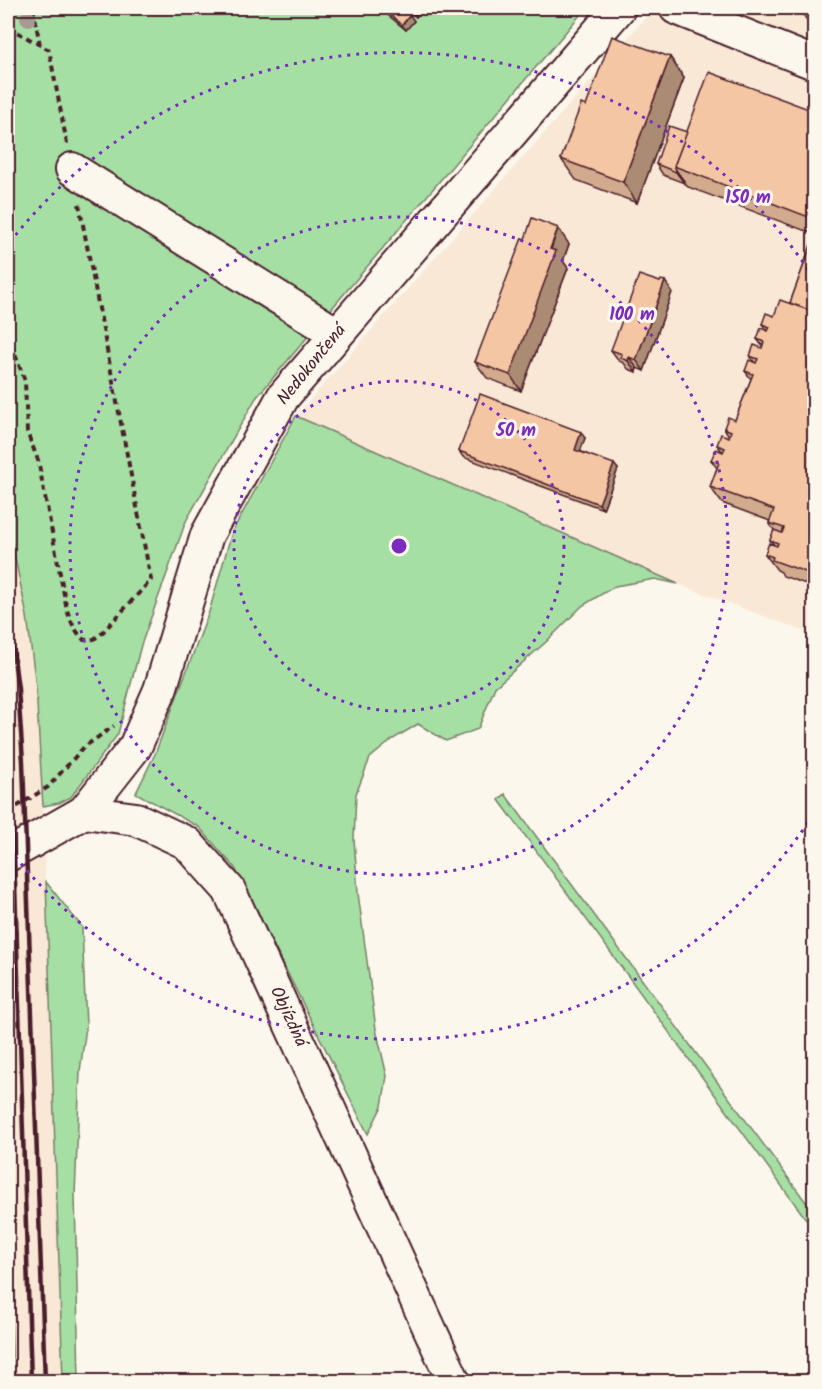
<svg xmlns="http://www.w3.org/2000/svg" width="822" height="1389" font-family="Kalam,sans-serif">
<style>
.built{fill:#f9e8d6}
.green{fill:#a6dfa4;stroke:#787f68;stroke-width:1.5}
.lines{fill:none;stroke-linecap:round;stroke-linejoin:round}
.minor-casing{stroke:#4a1f2b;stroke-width:36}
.path{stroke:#4a1f2b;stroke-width:4;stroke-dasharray:6 4.5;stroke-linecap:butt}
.minor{stroke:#fbf7ec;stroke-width:32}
.rail{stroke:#4a1f2b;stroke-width:4.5}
.tree{fill:#a69b92}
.wall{fill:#d2aa8d;stroke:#4a1f2b;stroke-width:1.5}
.shaded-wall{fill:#ab8b73;stroke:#4a1f2b;stroke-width:1.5}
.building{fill:#f4c6a4;stroke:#4a1f2b;stroke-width:1.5}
.ring{fill:none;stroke:#7b2cbf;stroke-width:3;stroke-dasharray:3 6}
.labels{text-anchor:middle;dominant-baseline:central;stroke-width:6;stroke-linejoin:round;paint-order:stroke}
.street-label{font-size:18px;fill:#4a1f2b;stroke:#fbf7ec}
.centre{fill:#7b2cbf;stroke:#fbf7ec;stroke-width:3}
.ring-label{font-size:18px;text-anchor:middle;font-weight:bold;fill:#7b2cbf;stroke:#fbf7ec;stroke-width:6;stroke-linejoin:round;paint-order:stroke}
</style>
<rect width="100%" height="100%" fill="#fbf7ec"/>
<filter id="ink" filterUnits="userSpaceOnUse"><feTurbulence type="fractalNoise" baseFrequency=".0167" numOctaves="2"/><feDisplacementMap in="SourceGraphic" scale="12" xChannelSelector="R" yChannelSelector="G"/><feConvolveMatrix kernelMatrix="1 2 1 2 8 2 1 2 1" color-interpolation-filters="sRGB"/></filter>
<g filter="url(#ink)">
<!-- built -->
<g class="built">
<path d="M 654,8 L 814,8 L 814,635 L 678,584 L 296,416 Z"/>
<path d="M 8,524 L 27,616 L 36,687 L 41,761 L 63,1381 L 13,1381 L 8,1221 Z"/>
</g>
<!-- green -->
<g class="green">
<path d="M 8,8 L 586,8 L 256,398 L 186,521 L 141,645 L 118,734 L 71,797 L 59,803 L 43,806 L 36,687 L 27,616 L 8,524 Z"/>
<path d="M 296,416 L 678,584 L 655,579 L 615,586 L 582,606 L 546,642 L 495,687 L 478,729 L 446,741 L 418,724 L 393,739 L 370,758 L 356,794 L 354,839 L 358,893 L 376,1029 L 387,1076 L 382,1106 L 368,1134 L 235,868 L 199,827 L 136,793 L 155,754 L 209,612 L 232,532 Z"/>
<path d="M 505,794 L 814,1213 L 814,1230 L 499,800 Z"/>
<path d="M 46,882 L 82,927 L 86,1027 L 80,1071 L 75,1195 L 79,1381 L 63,1381 Z"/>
<path d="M 8,1221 L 13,1382 L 8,1381 Z"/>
</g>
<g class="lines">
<defs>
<g id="minor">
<path d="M 676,8 L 814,63"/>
<path d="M 72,169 L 337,334"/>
<path d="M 84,812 L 135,747 L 160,690 L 207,535 L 283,397 L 619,8"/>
<path d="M 8,855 L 84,812 L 136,819 L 187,843 L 229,890 L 454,1382"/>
</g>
</defs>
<!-- minor casing -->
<use href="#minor" class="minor-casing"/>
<!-- path -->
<g class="path">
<path d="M 33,8 L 40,45"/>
<path d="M 8,27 L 49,50 L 67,144"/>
<path d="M 8,335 L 25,381 L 27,432 L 38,460 L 67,610 C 71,622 75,631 84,640 L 94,639 L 102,633 L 151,580 L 79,204"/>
<path d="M 8,812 L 48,787 L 84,747 L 114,726"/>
</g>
<!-- minor -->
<use href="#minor" class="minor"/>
<!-- rail -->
<g class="rail">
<path d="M 8,611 L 18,689 L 23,762 L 45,1382"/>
<path d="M 8,727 L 15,883 L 31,1382"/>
</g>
</g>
<!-- trees -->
<circle class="tree" cx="28" cy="18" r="8"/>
<!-- wall -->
<g class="wall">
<path d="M 406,8 L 423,8 L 416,17 Z"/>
<path d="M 798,8 L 814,8 L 814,25 L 809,23 Z"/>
<path d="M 385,10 L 414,21 L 406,30 L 389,16 Z"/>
<path d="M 670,57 L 684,78 L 637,203 L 576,180 L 561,159 L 586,106 Z"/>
<path d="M 814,111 L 814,234 L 688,187 L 684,181 L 684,183 L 663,175 L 656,164 L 687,132 Z"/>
<path d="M 814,237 L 814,587 L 783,576 L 781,572 L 777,570 L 765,554 L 774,545 L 770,540 L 774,530 L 769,523 L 770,521 L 722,503 L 710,487 L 717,468 L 711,460 L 722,451 L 717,445 L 729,437 L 729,436 L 724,428 L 735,420 L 751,379 L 745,371 L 754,362 L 750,356 L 763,347 L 757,339 L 767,330 L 762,324 L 790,303 Z"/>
<path d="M 525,239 L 569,244 L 563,261 L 568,268 L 521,391 L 487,378 L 475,362 Z"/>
<path d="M 672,292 L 644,371 L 637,368 L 636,372 L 628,369 L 624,363 L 619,361 L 611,350 Z"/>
<path d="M 585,438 L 580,451 L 618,469 L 603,509 L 463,457 L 459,451 Z"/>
</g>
<!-- shaded-wall -->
<g class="shaded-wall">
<path d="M 415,8 L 423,8 L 416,17 L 412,11 Z"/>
<path d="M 410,15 L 414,21 L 406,30 L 402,25 Z"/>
<path d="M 670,57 L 684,78 L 637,203 L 623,182 Z"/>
<path d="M 676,170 L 684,181 L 684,183 L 676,172 Z"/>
<path d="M 558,228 L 569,244 L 563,261 L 568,268 L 521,391 L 510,375 Z"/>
<path d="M 665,281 L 672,292 L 644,371 L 636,360 Z"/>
<path d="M 629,357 L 637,368 L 636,372 L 628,361 Z"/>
<path d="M 581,432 L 585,438 L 579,455 L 575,450 Z"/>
<path d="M 614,464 L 618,469 L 603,509 L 599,504 Z"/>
</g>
<!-- building -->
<g class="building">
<path d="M 387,8 L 401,8 L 410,15 L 402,25 L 385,10 Z"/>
<path d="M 408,8 L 415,8 L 412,11 Z"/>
<path d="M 799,8 L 814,8 L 814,13 Z"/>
<path d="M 612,36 L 670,57 L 623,182 L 561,159 L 581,104 L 586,106 Z"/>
<path d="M 709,72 L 814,111 L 814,219 L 674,166 Z"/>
<path d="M 669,126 L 687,132 L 674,166 L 676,170 L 676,172 L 656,164 Z"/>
<path d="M 532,218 L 558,228 L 550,249 L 556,251 L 510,375 L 475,362 L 522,238 L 525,239 Z"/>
<path d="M 814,237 L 814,312 L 790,303 Z"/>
<path d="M 639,275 L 660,282 L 661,280 L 665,281 L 636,360 L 629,357 L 628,361 L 621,358 L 622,354 L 611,350 Z"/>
<path d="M 780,300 L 814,312 L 814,575 L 772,560 L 773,557 L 765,554 L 769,543 L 777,546 L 778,543 L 770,540 L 774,530 L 782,533 L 784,528 L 769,523 L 774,510 L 710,487 L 719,463 L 711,460 L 716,449 L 723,452 L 725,448 L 717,445 L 721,434 L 729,437 L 731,431 L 724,428 L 728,417 L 735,420 L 753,374 L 745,371 L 749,360 L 756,363 L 758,359 L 750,356 L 754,345 L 762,348 L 764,342 L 757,339 L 761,328 L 768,331 L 770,327 L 762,324 L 766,313 L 774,316 Z"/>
<path d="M 480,394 L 581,432 L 575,450 L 614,464 L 599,504 L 459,451 Z"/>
</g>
</g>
<!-- distance rings -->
<g class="ring">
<circle cx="399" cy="546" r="165"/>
<circle cx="399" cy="546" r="329"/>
<path d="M813 815A494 494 0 0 1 10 850M10 242A494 494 0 0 1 813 277"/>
</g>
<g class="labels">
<!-- street labels -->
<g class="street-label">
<text transform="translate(312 365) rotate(-51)">Nedokončená</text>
<text transform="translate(288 1017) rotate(65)">Objízdná</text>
</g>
</g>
<circle cx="399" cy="546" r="9" class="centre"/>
<g class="ring-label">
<text x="748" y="203">150 m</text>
<text x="632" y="320">100 m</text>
<text x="516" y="436">50 m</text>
</g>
<!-- margin -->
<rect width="822" height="1389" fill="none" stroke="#fbf7ec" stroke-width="30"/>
<rect x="15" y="15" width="792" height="1359" fill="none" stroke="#4a1f2b" stroke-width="2" filter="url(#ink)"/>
</svg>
